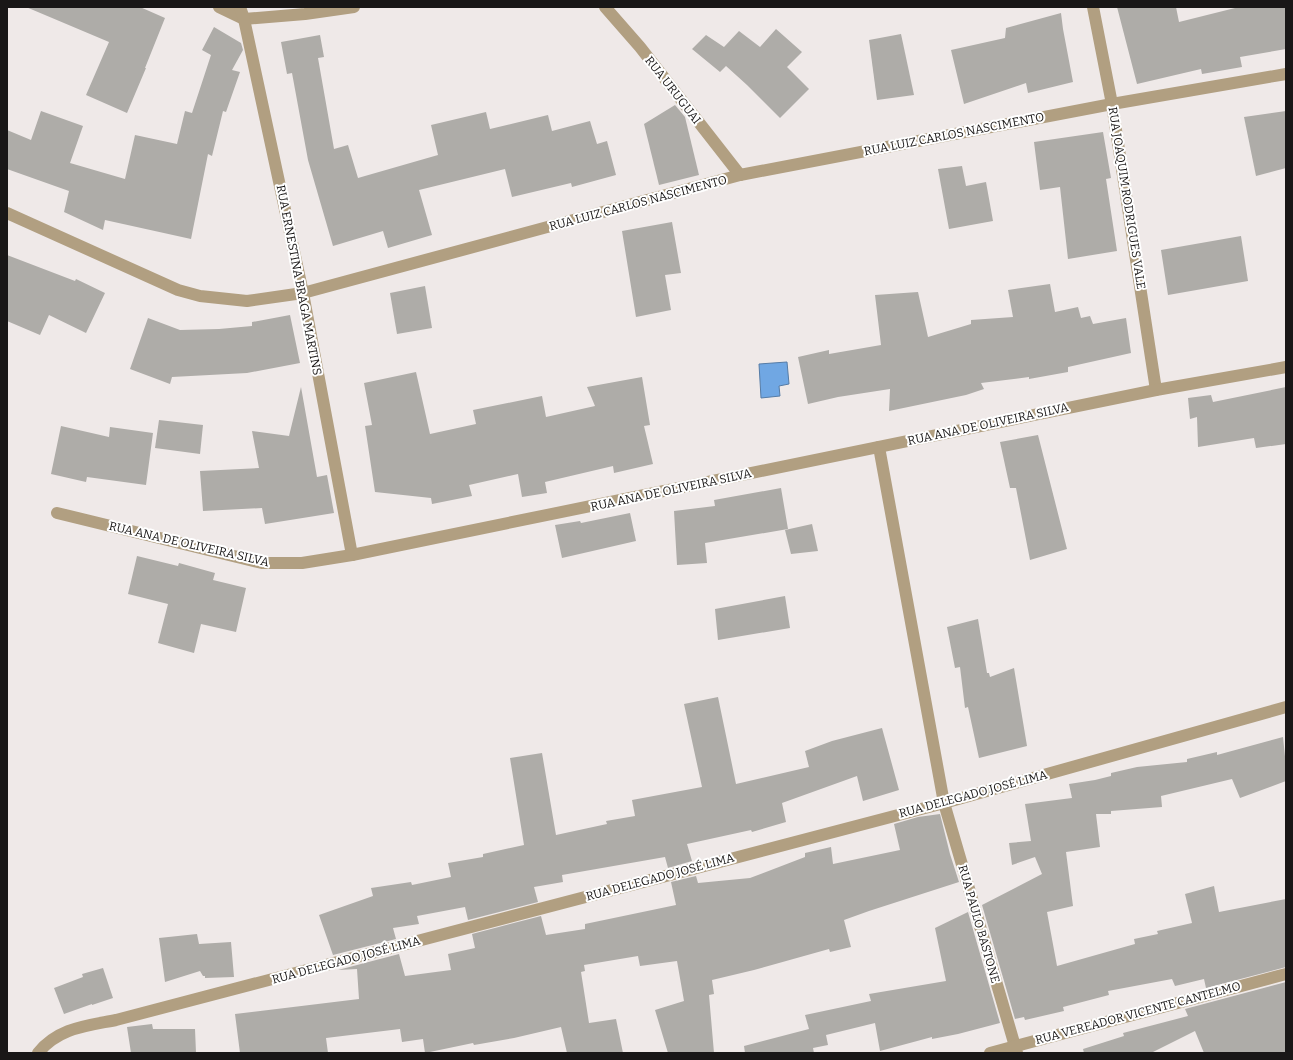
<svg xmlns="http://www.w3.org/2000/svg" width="1293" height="1060" font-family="Bitter,serif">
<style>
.water{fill:#70a7e3;stroke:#567ca6}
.building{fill:#aeaca8}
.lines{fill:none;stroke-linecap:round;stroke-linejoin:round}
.minor{stroke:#b19f81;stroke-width:12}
.labels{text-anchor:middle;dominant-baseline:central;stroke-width:4;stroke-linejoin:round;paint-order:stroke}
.street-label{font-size:12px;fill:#191717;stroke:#fff}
</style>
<rect width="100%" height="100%" fill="#efe9e8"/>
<!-- water -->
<path class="water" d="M 787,362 L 789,384 L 779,386 L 780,396 L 761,398 L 759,364 Z"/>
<!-- building -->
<g class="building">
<path d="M 26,7 L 140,7 L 165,18 L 145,68 L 146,68 L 127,113 L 86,95 L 109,42 Z"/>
<path d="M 1117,7 L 1176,7 L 1179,22 L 1239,7 L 1286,7 L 1286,49 L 1240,57 L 1242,67 L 1202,74 L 1201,69 L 1137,84 Z"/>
<path d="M 1061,13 L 1063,29 L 1073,82 L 1028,93 L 1026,83 L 964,104 L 951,50 L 1005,38 L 1006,28 Z"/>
<path d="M 214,27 L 241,43 L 243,50 L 232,70 L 240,72 L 226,112 L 223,111 L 212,156 L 208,154 L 191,239 L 105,220 L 103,230 L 64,212 L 69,191 L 7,169 L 7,130 L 31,140 L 41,111 L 83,126 L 70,163 L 125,179 L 135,135 L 177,144 L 185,111 L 192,113 L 211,55 L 202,50 Z"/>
<path d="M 776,29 L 802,52 L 787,67 L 809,89 L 780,118 L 747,85 L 726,66 L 720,72 L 692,49 L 706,35 L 724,47 L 739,31 L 760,47 Z"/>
<path d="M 901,34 L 914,95 L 877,100 L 869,40 Z"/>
<path d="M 320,35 L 324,57 L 318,58 L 334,149 L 348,145 L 358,178 L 438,155 L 431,125 L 486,112 L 490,129 L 548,115 L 552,131 L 590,121 L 597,144 L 607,141 L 616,175 L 572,187 L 571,183 L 512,197 L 505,169 L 419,190 L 432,235 L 388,248 L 383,231 L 333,246 L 308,160 L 292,73 L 287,74 L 281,42 Z"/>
<path d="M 675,105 L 685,117 L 699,175 L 659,185 L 644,124 Z"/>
<path d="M 1286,111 L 1286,168 L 1256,176 L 1244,117 Z"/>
<path d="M 1103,132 L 1111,178 L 1106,179 L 1117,251 L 1068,259 L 1060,187 L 1040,190 L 1034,142 Z"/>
<path d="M 962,166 L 966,186 L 986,182 L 993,221 L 949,229 L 938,169 Z"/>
<path d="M 672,222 L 681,273 L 665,275 L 671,310 L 636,317 L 622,231 Z"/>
<path d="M 1241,236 L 1248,281 L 1168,295 L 1161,250 Z"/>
<path d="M 7,255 L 75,281 L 76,279 L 105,293 L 86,333 L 49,315 L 40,335 L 7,321 Z"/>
<path d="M 1050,284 L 1055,312 L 1078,307 L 1081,318 L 1090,316 L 1093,324 L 1126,318 L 1131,353 L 1068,367 L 1068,372 L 1029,379 L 1029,377 L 981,383 L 984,389 L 966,395 L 889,411 L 890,389 L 838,397 L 808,404 L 798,357 L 829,350 L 829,354 L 881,345 L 875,295 L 918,292 L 928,337 L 971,324 L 971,320 L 1013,317 L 1008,290 Z"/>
<path d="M 425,286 L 432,328 L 397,334 L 390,293 Z"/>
<path d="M 290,315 L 300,363 L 247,373 L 172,377 L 170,384 L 130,369 L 148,318 L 180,330 L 219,329 L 252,326 L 252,322 Z"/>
<path d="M 416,372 L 430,434 L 476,424 L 473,410 L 542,396 L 546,417 L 595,406 L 587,387 L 642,377 L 650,425 L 644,426 L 653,464 L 614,473 L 613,466 L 545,482 L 547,493 L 522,497 L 518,474 L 469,485 L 472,496 L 432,504 L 431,498 L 375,492 L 365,426 L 372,425 L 364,383 Z"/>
<path d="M 301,387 L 317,477 L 327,475 L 334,513 L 265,524 L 262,508 L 203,511 L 200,471 L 259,468 L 252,431 L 289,436 Z"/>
<path d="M 1286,387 L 1286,444 L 1256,448 L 1254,438 L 1198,447 L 1197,417 L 1190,419 L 1188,398 L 1211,395 L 1213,402 Z"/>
<path d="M 159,420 L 203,425 L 200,454 L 155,448 Z"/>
<path d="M 61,426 L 109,437 L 110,427 L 153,433 L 146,485 L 87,477 L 86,482 L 51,474 Z"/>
<path d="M 1038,435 L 1067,549 L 1030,560 L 1016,488 L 1010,488 L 1000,442 Z"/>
<path d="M 781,488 L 788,529 L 705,543 L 707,563 L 677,565 L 674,511 L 715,506 L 714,500 Z"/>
<path d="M 630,513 L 636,541 L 562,558 L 555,525 L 580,521 L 581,523 Z"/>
<path d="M 812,524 L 818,551 L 791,554 L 785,530 Z"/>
<path d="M 137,556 L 178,566 L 179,563 L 215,573 L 213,580 L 246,588 L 236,632 L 201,624 L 194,653 L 158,643 L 168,604 L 128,594 Z"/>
<path d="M 785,596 L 790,628 L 718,640 L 715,609 Z"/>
<path d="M 978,619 L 987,673 L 989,673 L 990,677 L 1014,668 L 1027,746 L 979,758 L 968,707 L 965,708 L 960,667 L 955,668 L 947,627 Z"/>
<path d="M 718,697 L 736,784 L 809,767 L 805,751 L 832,741 L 882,728 L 899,790 L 863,801 L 857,776 L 782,803 L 786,822 L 752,832 L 751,830 L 687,844 L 692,861 L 668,868 L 665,857 L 562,875 L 563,882 L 534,887 L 538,902 L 468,920 L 465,907 L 417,916 L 419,924 L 393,928 L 396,939 L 333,955 L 319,915 L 373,896 L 371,888 L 411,882 L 412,885 L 451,877 L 448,863 L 483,857 L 483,854 L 524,845 L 510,758 L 542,753 L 556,835 L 607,824 L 606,821 L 635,816 L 632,800 L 702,787 L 684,704 Z"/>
<path d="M 1283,737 L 1286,766 L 1286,781 L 1240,798 L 1232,779 L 1161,796 L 1162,807 L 1111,811 L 1111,814 L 1096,814 L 1100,847 L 1066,852 L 1073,906 L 1047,912 L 1057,966 L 1135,944 L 1134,939 L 1158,934 L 1157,931 L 1192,923 L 1185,894 L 1214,886 L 1219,912 L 1286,899 L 1286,967 L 1206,988 L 1204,979 L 1175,986 L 1172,979 L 1108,991 L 1109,995 L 1063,1007 L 1064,1011 L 1025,1020 L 1024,1017 L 1015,1019 L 982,905 L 1042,874 L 1035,857 L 1012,865 L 1009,843 L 1031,841 L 1025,804 L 1072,798 L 1069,784 L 1095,780 L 1111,776 L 1111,773 L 1137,767 L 1187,762 L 1187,759 L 1217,752 L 1217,755 Z"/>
<path d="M 940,814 L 950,854 L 959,882 L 869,911 L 844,920 L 851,947 L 830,952 L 829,949 L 754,970 L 712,980 L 714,994 L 709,995 L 714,1053 L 668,1053 L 655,1010 L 684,1001 L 677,961 L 640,966 L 638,956 L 584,965 L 585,971 L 581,972 L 589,1023 L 616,1019 L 623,1053 L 567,1053 L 561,1027 L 514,1038 L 474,1045 L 473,1043 L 425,1053 L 423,1039 L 402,1042 L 400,1029 L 326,1038 L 328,1053 L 240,1053 L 235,1014 L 359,999 L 357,969 L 338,970 L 399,954 L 405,976 L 451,970 L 448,954 L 475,948 L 472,934 L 541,916 L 546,935 L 585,929 L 585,924 L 676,905 L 671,882 L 696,876 L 698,883 L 750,878 L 805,857 L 805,853 L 831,847 L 833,864 L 900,850 L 894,824 L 918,817 Z"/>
<path d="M 968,912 L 1000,1023 L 958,1034 L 932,1039 L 932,1037 L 880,1051 L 875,1023 L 826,1035 L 828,1045 L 813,1048 L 814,1053 L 745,1053 L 744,1046 L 809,1029 L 805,1015 L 871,1001 L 869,994 L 946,981 L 935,928 Z"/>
<path d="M 197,934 L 199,944 L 231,942 L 234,977 L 205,978 L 205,976 L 203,976 L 200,971 L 165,982 L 159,938 Z"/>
<path d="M 103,968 L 113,998 L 92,1005 L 92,1004 L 64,1014 L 54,988 L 83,977 L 82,974 Z"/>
<path d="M 1286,982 L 1286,1053 L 1204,1053 L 1195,1031 L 1151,1053 L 1084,1053 L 1083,1049 L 1124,1036 L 1123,1033 L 1188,1016 L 1185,1009 Z"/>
<path d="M 152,1024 L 153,1029 L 195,1029 L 196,1053 L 131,1053 L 127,1027 Z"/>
</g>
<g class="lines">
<!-- minor -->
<g class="minor">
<path d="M 219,7 L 244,19 L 305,14 L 354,7"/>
<path d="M 240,7 L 244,19 L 303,293 L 352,555"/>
<path d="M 605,7 L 640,47 L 740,175"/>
<path d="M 1093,7 L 1112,104 L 1156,390"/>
<path d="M 7,213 L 178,290 L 200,296 L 247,301 L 303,293 L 740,175 L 1112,104 L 1286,74"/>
<path d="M 879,447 L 944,803 L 1017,1053"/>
<path d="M 57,513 L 262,563 L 302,563 L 352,555 L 1156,390 L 1286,367"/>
<path d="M 38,1053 C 58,1028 86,1026 116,1020 L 944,803 L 1286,707"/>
<path d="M 990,1053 L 1286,974"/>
</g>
</g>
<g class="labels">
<!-- street labels -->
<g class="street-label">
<text transform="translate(673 90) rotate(52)">RUA URUGUAI</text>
<text transform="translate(954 134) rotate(-11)">RUA LUIZ CARLOS NASCIMENTO</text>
<text transform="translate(1127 198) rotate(81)">RUA JOAQUIM RODRIGUES VALE</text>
<text transform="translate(638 203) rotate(-15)">RUA LUIZ CARLOS NASCIMENTO</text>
<text transform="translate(299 280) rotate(79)">RUA ERNESTINA BRAGA MARTINS</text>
<text transform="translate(988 424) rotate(-12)">RUA ANA DE OLIVEIRA SILVA</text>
<text transform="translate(671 490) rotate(-12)">RUA ANA DE OLIVEIRA SILVA</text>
<text transform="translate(189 544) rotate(13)">RUA ANA DE OLIVEIRA SILVA</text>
<text transform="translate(973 794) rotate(-15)">RUA DELEGADO JOSÉ LIMA</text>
<text transform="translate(660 877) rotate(-15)">RUA DELEGADO JOSÉ LIMA</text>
<text transform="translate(979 924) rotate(74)">RUA PAULO BASTONE</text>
<text transform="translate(346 960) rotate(-15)">RUA DELEGADO JOSÉ LIMA</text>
<text transform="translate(1138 1013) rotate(-15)">RUA VEREADOR VICENTE CANTELMO</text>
</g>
</g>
<!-- border -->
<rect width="1293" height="1060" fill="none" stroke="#191717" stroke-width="16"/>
</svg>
